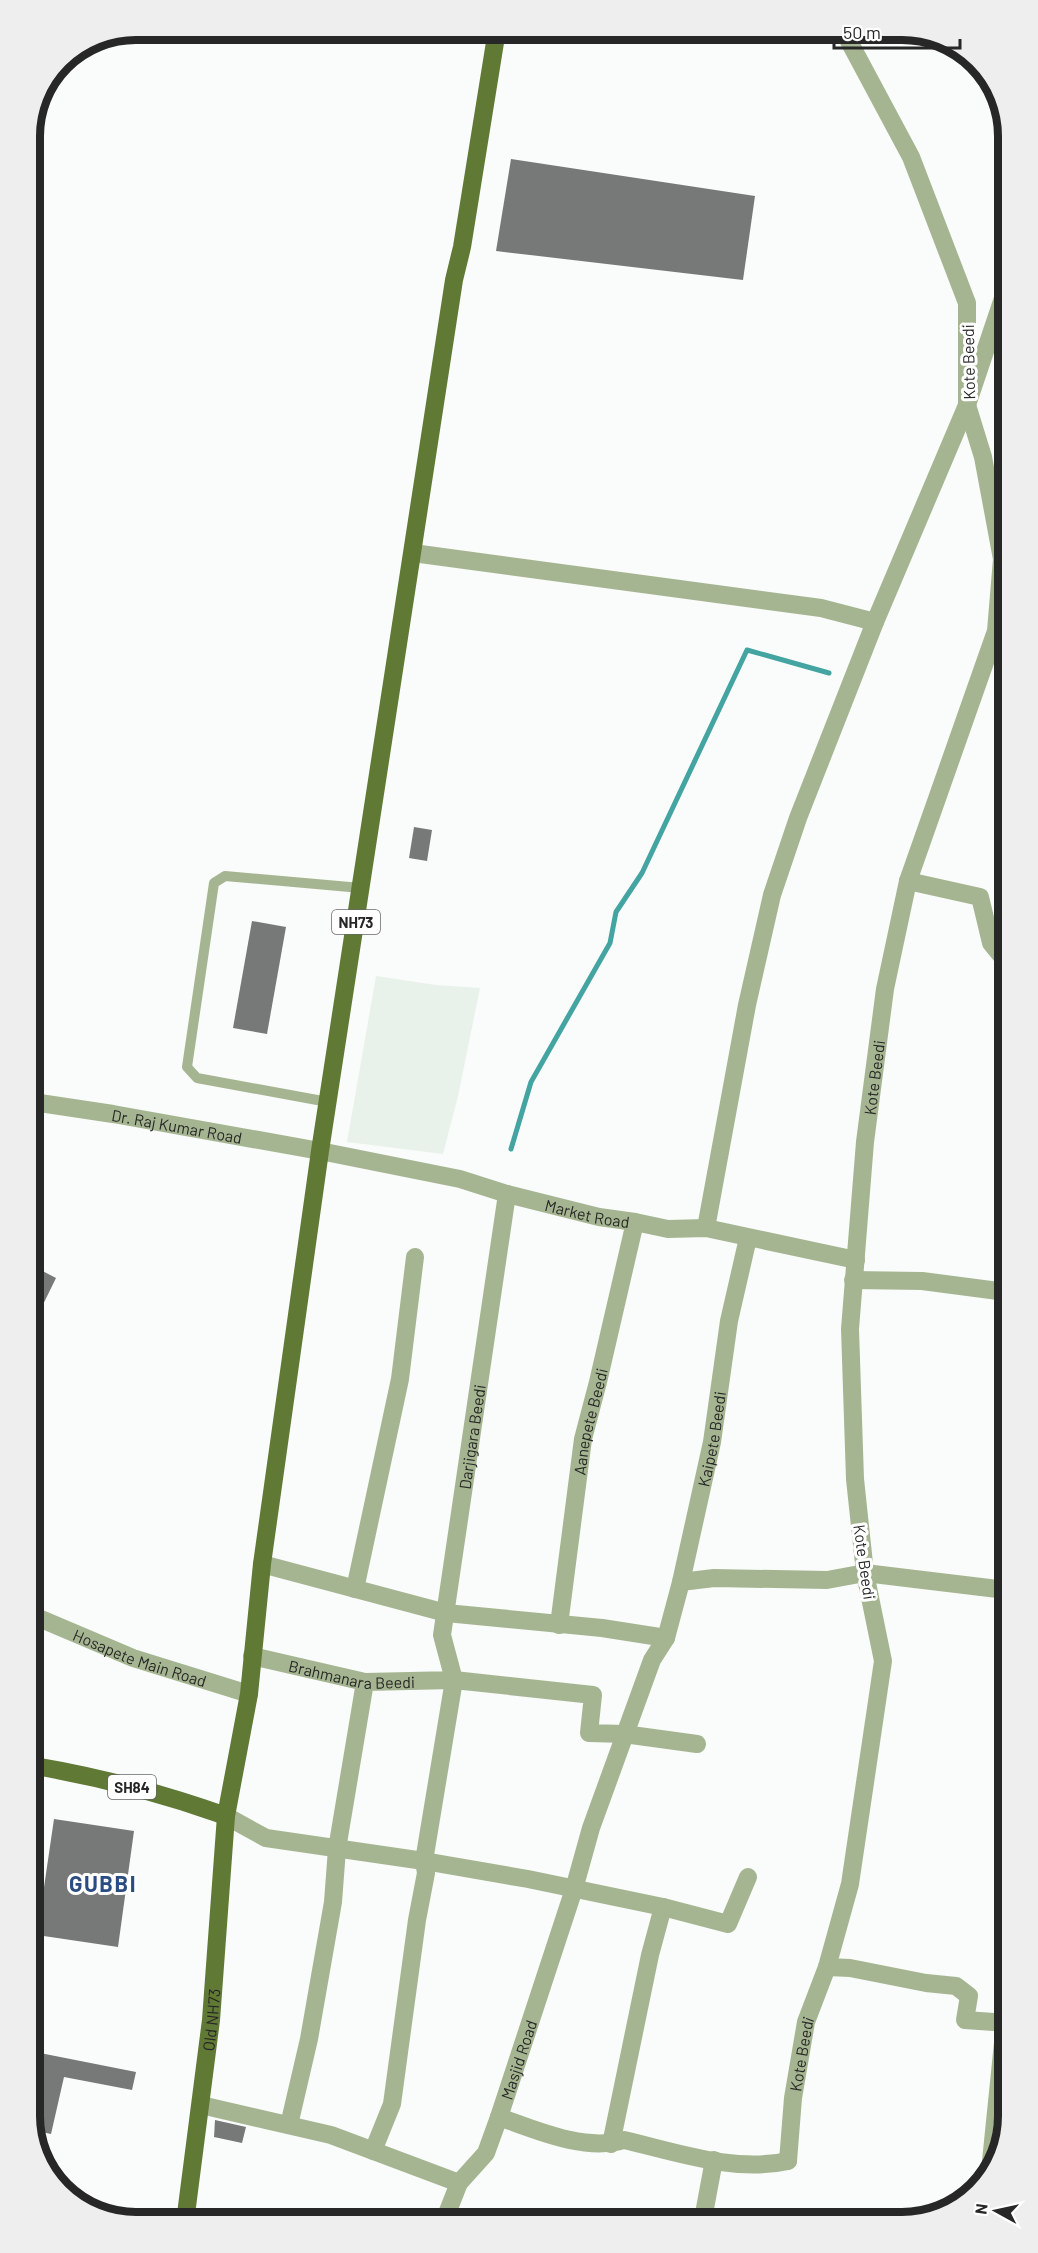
<svg xmlns="http://www.w3.org/2000/svg" width="1038" height="2253" font-family="Barlow,sans-serif">
<style>
.built{fill:#e9f2ea}
.lines{fill:none;stroke-linecap:round;stroke-linejoin:round}
.stream{stroke:#43a4a2;stroke-width:5}
.building{fill:#767978}
.service{stroke:#a6b591;stroke-width:10}
.minor{stroke:#a6b591;stroke-width:18}
.tertiary{stroke:#a6b591;stroke-width:18}
.primary{stroke:#607935;stroke-width:18}
.labels{text-anchor:middle;dominant-baseline:central;stroke-width:6;stroke-linejoin:round;paint-order:stroke}
.shield{fill:#fff;stroke:#676867;stroke-width:1.5}
.shield-label{font-size:15px;font-weight:bold;fill:#262726}
.street-label{font-size:16px;fill:#262726;stroke:#fff}
.district-label{font-size:22px;font-weight:bold;letter-spacing:1.5px;fill:#2b4c83;stroke:#fff}
.rim{fill:none;stroke:#262726;stroke-width:8}
</style>
<rect width="100%" height="100%" fill="#f9fcfa"/>
<!-- built -->
<path class="built" d="M 376,976 L 436,985 L 480,988 L 458,1096 L 443,1154 L 347,1142 Z"/>
<g class="lines">
<!-- stream -->
<path class="stream" d="M 511,1149 L 531,1082 L 610,943 L 616,912 L 642,873 L 747,650 L 829,673"/>
</g>
<!-- building -->
<g class="building">
<path d="M 511,159 L 755,196 L 743,280 L 496,251 Z"/>
<path d="M 414,827 L 432,830 L 427,861 L 409,858 Z"/>
<path d="M 252,921 L 286,927 L 267,1034 L 233,1028 Z"/>
<path d="M 33,1266 L 56,1278 L 33,1325 Z"/>
<path d="M 54,1819 L 134,1831 L 118,1947 L 37,1935 Z"/>
<path d="M 35,2052 L 136,2072 L 132,2090 L 64,2077 L 51,2134 L 36,2131 Z"/>
<path d="M 215,2120 L 246,2127 L 242,2143 L 214,2137 Z"/>
</g>
<g class="lines">
<!-- service -->
<path class="service" d="M 328,1102 L 197,1078 L 187,1067 L 214,883 L 225,876 L 361,888"/>
<!-- minor -->
<g class="minor">
<path d="M 413,553 L 821,608 L 875,622"/>
<path d="M 908,881 L 980,897 L 991,943 L 1005,960"/>
<path d="M 706,1228 L 747,1005 L 772,895 L 798,818 L 875,622 L 967,405 L 1003,298"/>
<path d="M 853,1280 L 922,1281 L 1006,1292"/>
<path d="M 262,1564 L 446,1613 L 602,1628 L 666,1638"/>
<path d="M 681,1582 L 714,1578 L 827,1580 L 865,1573 L 1006,1590"/>
<path d="M 355,1589 L 400,1379 L 415,1257"/>
<path id="s1" d="M 34,1616 L 133,1658 L 249,1694"/>
<path id="s2" d="M 559,1625 L 583,1439 L 598,1382 L 635,1222"/>
<path id="s3" d="M 252,1656 L 365,1682 L 454,1680 L 442,1635 L 507,1194"/>
<path d="M 226,1816 L 266,1838 L 424,1861 L 528,1879 L 663,1907 L 728,1924 L 748,1877"/>
<path d="M 827,1967 L 850,1968 L 926,1983 L 956,1986 L 969,1996 L 965,2020 L 1008,2023"/>
<path d="M 201,2105 L 331,2135 L 459,2183"/>
<path d="M 499,2117 C 536,2130 585,2152 624,2140 C 676,2152 735,2173 788,2161"/>
<path d="M 289,2125 L 309,2039 L 333,1902 L 337,1849 L 365,1682"/>
<path d="M 611,2144 L 650,1955 L 663,1907"/>
<path d="M 373,2151 L 392,2104 L 417,1920 L 426,1873 L 424,1861 L 454,1680 L 593,1695 L 589,1733 L 624,1734 L 697,1744"/>
<path d="M 990,2171 L 1005,2023"/>
<path d="M 703,2219 L 714,2160"/>
<path id="s4" d="M 444,2221 L 459,2183 L 486,2153 L 499,2117 L 574,1889 L 591,1828 L 652,1660 L 666,1638 L 681,1582 L 712,1442 L 729,1321 L 748,1238"/>
</g>
<!-- tertiary -->
<g class="tertiary">
<path id="s5" d="M 33,1102 L 113,1114 L 320,1151 L 460,1179 L 507,1194 L 599,1217 L 635,1222 L 668,1229 L 706,1228 L 856,1260"/>
<path id="s6" d="M 788,2161 L 793,2098 L 806,2022 L 827,1967 L 850,1884 L 883,1661 L 865,1573 L 855,1479 L 850,1329 L 865,1142 L 885,989 L 908,881 L 996,631 L 1002,559 L 983,457 L 967,405 L 967,303 L 911,157 L 843,30"/>
</g>
<!-- primary -->
<g class="primary">
<path d="M 35,1766 C 100,1777 164,1794 226,1816"/>
<path id="s7" d="M 185,2222 L 211,2020 L 226,1816 L 249,1694 L 262,1564 L 320,1151 L 454,280 L 462,247 L 497,30"/>
</g>
</g>
<g class="labels">
<!-- shield labels -->
<g class="shield">
<rect x="332" y="910" width="48" height="24" rx="4.5"/>
<rect x="108" y="1775" width="48" height="24" rx="4.5"/>
</g>
<g class="shield-label">
<text x="356" y="922">NH73</text>
<text x="132" y="1787">SH84</text>
</g>
<!-- street labels -->
<g class="street-label">
<text transform="translate(968 362) rotate(-91)">Kote Beedi</text>
<text stroke="none"><textPath href="#s6" startOffset="1098">Kote Beedi</textPath></text>
<text stroke="none"><textPath href="#s5" startOffset="146">Dr. Raj Kumar Road</textPath></text>
<text stroke="none"><textPath href="#s5" startOffset="566">Market Road</textPath></text>
<text stroke="none"><textPath href="#s2" startOffset="206">Aanepete Beedi</textPath></text>
<text stroke="none"><textPath href="#s3" startOffset="452">Darjigara Beedi</textPath></text>
<text stroke="none"><textPath href="#s4" startOffset="832">Kaipete Beedi</textPath></text>
<text transform="translate(865 1562) rotate(82)">Kote Beedi</text>
<text stroke="none"><textPath href="#s1" startOffset="114">Hosapete Main Road</textPath></text>
<text stroke="none"><textPath href="#s3" startOffset="102">Brahmanara Beedi</textPath></text>
<text stroke="none"><textPath href="#s7" startOffset="204">Old NH73</textPath></text>
<text stroke="none"><textPath href="#s6" startOffset="108">Kote Beedi</textPath></text>
<text stroke="none"><textPath href="#s4" startOffset="180">Masjid Road</textPath></text>
</g>
<!-- district labels -->
<g class="district-label">
<text x="103" y="1883">GUBBI</text>
</g>
</g>
<!-- crop -->
<path d="M0 0H1038V2253H0ZM136 40H902A96 96 0 0 1 998 136V2116A96 96 0 0 1 902 2212H136A96 96 0 0 1 40 2116V136A96 96 0 0 1 136 40Z" fill="#eee" fill-rule="evenodd"/>
<path class="rim" d="M136 40H902A96 96 0 0 1 998 136V2116A96 96 0 0 1 902 2212H136A96 96 0 0 1 40 2116V136A96 96 0 0 1 136 40Z"/>
<!-- north arrow -->
<g transform="translate(996 2211) rotate(278)" stroke="#ffffff" stroke-width="4.5" paint-order="stroke">
<path d="M0-4.5L10 22L0 15L-10 22Z" fill="#262726"/>
<text y="-9" font-size="16" font-weight="bold" text-anchor="middle" fill="#262726">N</text>
</g>
<!-- scale -->
<path d="M834 39v9h126v-9" fill="none" stroke="#262726" stroke-width="3"/>
<text x="843" y="39" font-size="18" fill="#262726" stroke="#ffffff" stroke-width="4.5" paint-order="stroke">50 m</text>
</svg>
